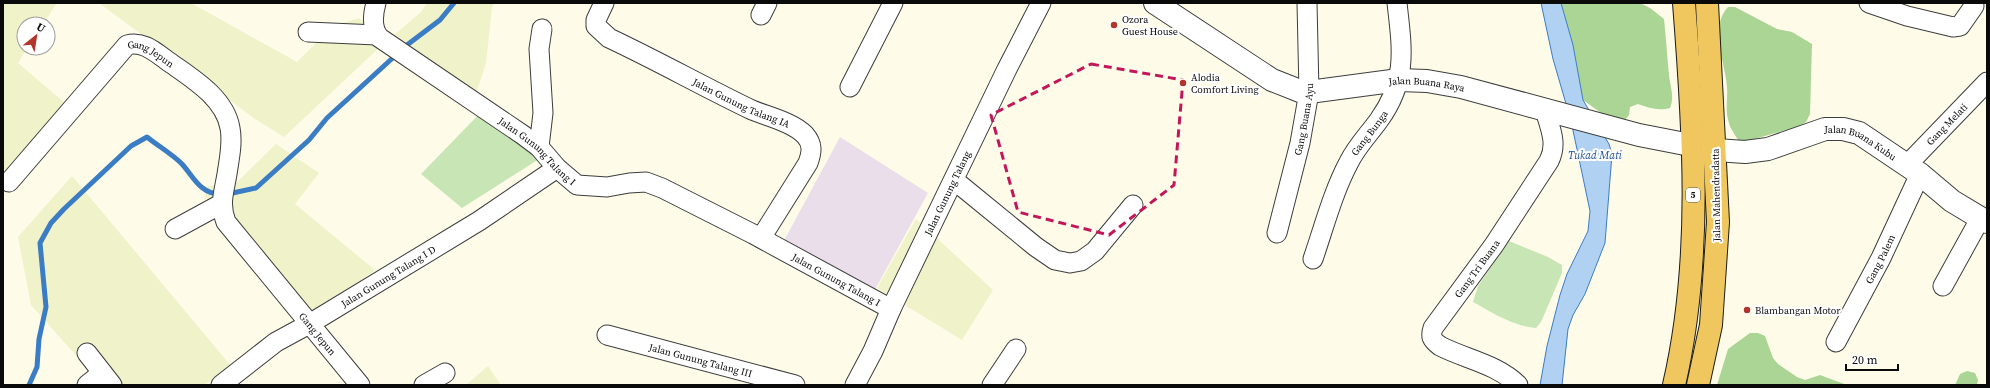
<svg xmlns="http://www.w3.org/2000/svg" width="1990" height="388" font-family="'Source Serif 4',serif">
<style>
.industrial{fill:#e9dee9}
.farmland{fill:#f0f2ca}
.green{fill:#c8e5b5}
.forest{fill:#aad595}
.water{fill:#b0d1f2;stroke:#3b7dc5}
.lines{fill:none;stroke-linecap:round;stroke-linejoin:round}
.stream{stroke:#3b7dc5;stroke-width:5}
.minor-casing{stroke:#3d3d3d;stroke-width:21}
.tertiary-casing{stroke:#3d3d3d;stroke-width:24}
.trunk-casing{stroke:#1b1b1b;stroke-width:24}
.minor{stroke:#fff;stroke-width:19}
.tertiary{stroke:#fff;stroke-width:22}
.trunk{stroke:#efc75e;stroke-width:22}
.marked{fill:none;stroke:#c2185b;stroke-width:3;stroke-dasharray:8 5;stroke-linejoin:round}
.poi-dot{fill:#b1352b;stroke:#fff;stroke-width:1.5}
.labels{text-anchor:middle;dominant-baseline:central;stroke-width:4;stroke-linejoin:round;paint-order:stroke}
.shield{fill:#fff;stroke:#545454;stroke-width:1}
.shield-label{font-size:9px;font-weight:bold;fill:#0a0a0a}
.poi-label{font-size:10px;fill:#0a0a0a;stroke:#fff;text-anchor:start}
.street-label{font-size:10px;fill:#0a0a0a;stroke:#fff}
.water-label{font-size:11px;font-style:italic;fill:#1b5094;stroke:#fff}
</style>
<rect width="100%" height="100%" fill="#fefce8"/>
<!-- industrial -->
<path class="industrial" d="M 840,137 L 928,193 L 871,297 L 780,248 Z"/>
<!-- farmland -->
<g class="farmland">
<path d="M 3,3 L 57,3 L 43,24 L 24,24 L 24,48 L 27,48 L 18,63 L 65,103 L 11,174 L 3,168 Z"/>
<path d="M 99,3 L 191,3 L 297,62 L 333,26 L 359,18 L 387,41 L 421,12 L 427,3 L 494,3 L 492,8 L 486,63 L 474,100 L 383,44 L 284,137 L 255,119 Z"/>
<path d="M 276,144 L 319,173 L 295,204 L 375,270 L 307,320 L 205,197 L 208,186 L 235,184 Z"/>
<path d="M 72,176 L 231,366 L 204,385 L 111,385 L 88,356 L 81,361 L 31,305 L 18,237 Z"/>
<path d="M 916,219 L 993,290 L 962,340 L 877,288 Z"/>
<path d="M 488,366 L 501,385 L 466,385 Z"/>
</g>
<!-- green -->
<g class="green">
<path d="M 486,107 L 539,159 L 462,208 L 421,174 Z"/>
<path d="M 1509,241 L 1548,257 L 1562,265 L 1562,273 L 1541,322 L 1536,328 C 1513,326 1493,313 1473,302 L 1478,286 Z"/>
</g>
<!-- forest -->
<g class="forest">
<path d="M 1561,3 L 1640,3 L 1650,8 L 1664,19 C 1666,37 1667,56 1669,75 C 1670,87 1675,96 1670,108 C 1658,111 1649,108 1638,104 L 1630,107 L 1629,115 L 1624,121 L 1608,118 L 1583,100 L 1573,45 Z"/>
<path d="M 1728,7 L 1735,7 L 1777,29 L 1792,32 L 1812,44 L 1810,114 L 1806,122 L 1800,126 L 1747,141 L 1739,141 C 1735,135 1729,127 1728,119 C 1725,109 1728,98 1727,88 C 1726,63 1708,29 1728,7 Z"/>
<path d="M 1750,333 L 1758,333 L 1765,336 L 1773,358 L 1778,364 L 1797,377 L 1805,380 L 1820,375 L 1847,385 L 1717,385 L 1728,349 Z"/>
<path d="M 1967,371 L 1975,373 L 1978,380 L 1977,385 L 1955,385 L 1960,374 Z"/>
</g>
<!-- water -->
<path class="water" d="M 1541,3 L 1561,3 L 1573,45 L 1583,100 L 1609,144 L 1612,154 L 1605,243 L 1585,294 L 1573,315 L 1568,329 L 1562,385 L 1540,385 L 1547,346 L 1560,295 L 1567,274 L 1588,231 L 1590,211 L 1571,121 L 1553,59 Z"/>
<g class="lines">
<!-- stream -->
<g class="stream">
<path d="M 403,48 L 440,20 L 454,3"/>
<path d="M 228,194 L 256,188 L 309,140 L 327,118 L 397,54"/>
<path d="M 29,385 L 37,367 L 39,339 L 46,307 L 40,243 L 51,223 L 64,209 L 131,146 L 147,137 C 158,146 172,154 182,164 C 193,176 200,194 220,194"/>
</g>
<defs>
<g id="minor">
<path id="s1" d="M 376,3 C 373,14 371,29 380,38 L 523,135 L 539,147 L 557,168 L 577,185 L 607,187 L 629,183 L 646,182 L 662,188 L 753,234 L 891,309"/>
<path id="s2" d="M 604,3 L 596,20 L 596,26 L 609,38 C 658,61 704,87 752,110 C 769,117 792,122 805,135 C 813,144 812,152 808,163 L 761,238"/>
<path d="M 1869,3 L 1907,16 L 1953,27 L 1960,26 L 1974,6"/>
<path d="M 761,15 L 767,3"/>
<path d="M 308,32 L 377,35"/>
<path d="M 850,87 L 893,3"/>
<path d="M 539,147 L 543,113 L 539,49 L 542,29"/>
<path id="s3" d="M 1907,165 L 1987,82"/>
<path d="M 954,180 L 1036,247 L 1055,260 L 1070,263 L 1081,261 L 1095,251 L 1133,205"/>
<path id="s4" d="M 9,182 L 127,45 C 145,40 158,55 172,64 C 195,80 225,99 230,128 C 233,143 229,160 227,174 C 224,193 219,203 226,222 L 360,385"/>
<path d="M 175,229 L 221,204"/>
<path id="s5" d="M 1277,233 L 1300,143 L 1309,92 L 1307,3"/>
<path id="s6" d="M 1313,259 C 1324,227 1333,192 1349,162 C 1357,146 1369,134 1379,120 C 1408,80 1402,48 1397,3"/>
<path d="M 1943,286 L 1980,219"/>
<path id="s7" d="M 607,335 L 795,385"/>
<path id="s8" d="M 1836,342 L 1881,258 L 1920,174"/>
<path d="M 87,353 L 112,385"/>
<path d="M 87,385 L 102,373"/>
<path id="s9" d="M 221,385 L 276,342 L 311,323 L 479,221 L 557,168"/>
<path d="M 424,385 L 445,373"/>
<path id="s10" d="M 855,385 L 873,351 L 891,309 L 1007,69 L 1041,3"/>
<path d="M 992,385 L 1016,349"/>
<path id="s11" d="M 1518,385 C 1497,364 1465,359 1440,346 C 1432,340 1430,337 1433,328 L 1494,245 L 1549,161 C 1558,144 1550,128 1545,110"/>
</g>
<g id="tertiary">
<path id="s12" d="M 1155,3 L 1272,80 L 1300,91 L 1309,92 L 1399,80 L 1427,81 L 1461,87 L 1639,135 L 1716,150 L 1745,152 L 1768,149 L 1825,129 L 1843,129 L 1859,133 L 1920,174 L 1952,201 L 1987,222"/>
</g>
<g id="trunk">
<path d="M 1674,385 C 1703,260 1694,130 1684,3"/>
<path d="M 1698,385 L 1711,325 L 1718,222 L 1707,3"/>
</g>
</defs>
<!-- minor casing -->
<use href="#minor" class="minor-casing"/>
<!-- tertiary casing -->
<use href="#tertiary" class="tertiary-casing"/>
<!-- trunk casing -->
<use href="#trunk" class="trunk-casing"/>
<!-- minor -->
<use href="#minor" class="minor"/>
<!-- tertiary -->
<use href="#tertiary" class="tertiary"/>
<!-- trunk -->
<use href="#trunk" class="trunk"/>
</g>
<!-- marked area -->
<path class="marked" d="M 1091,64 L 1183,80 L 1174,185 L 1109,235 L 1018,212 L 991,115 Z"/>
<!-- markers -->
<g class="poi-dot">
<circle cx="1114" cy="25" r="4"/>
<circle cx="1183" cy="83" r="4"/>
<circle cx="1747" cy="310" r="4"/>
</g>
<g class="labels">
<!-- shield labels -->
<rect class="shield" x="1686" y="188" width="14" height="14" rx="3"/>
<g class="shield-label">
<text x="1693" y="195">5</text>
</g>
<!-- poi labels -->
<g class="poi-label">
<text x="1122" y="19">Ozora<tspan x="1122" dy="12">Guest House</tspan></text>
<text x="1191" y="77">Alodia<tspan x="1191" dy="12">Comfort Living</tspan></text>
<text x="1755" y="310">Blambangan Motor</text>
</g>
<!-- street labels -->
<g class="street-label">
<text stroke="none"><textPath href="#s4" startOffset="207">Gang Jepun</textPath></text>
<text stroke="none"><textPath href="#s12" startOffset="298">Jalan Buana Raya</textPath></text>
<text stroke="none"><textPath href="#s2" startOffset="190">Jalan Gunung Talang IA</textPath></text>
<text stroke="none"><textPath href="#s5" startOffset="117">Gang Buana Ayu</textPath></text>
<text stroke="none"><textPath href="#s3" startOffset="57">Gang Melati</textPath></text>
<text stroke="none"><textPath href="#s6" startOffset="139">Gang Bunga</textPath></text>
<text stroke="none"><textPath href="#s12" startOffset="747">Jalan Buana Kubu</textPath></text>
<text stroke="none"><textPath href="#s1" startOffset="231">Jalan Gunung Talang I</textPath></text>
<text stroke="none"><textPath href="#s10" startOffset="213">Jalan Gunung Talang</textPath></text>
<text transform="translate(1716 195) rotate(-91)">Jalan Mahendradatta</text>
<text stroke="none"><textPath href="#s8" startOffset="94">Gang Palem</textPath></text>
<text stroke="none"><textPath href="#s11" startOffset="183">Gang Tri Buana</textPath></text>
<text stroke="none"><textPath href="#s9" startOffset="200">Jalan Gunung Talang I D</textPath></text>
<text stroke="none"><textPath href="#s1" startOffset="567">Jalan Gunung Talang I</textPath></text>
<text stroke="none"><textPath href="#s4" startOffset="560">Gang Jepun</textPath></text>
<text stroke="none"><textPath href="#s7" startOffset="97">Jalan Gunung Talang III</textPath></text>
</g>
<!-- water labels -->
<g class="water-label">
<text x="1595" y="155">Tukad Mati</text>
</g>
</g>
<!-- border -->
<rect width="1990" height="388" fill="none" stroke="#0a0a0a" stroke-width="8"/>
<!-- north arrow -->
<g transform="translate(36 36) rotate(30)"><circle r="19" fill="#ffffff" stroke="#9d9d9d"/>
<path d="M0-3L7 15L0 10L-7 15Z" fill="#b1352b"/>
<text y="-6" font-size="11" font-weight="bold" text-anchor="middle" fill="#0a0a0a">U</text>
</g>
<!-- scale -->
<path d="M1846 364v6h52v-6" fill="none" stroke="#0a0a0a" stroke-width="2"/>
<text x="1852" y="364" font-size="12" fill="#0a0a0a" stroke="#ffffff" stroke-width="3" paint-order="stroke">20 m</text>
</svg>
